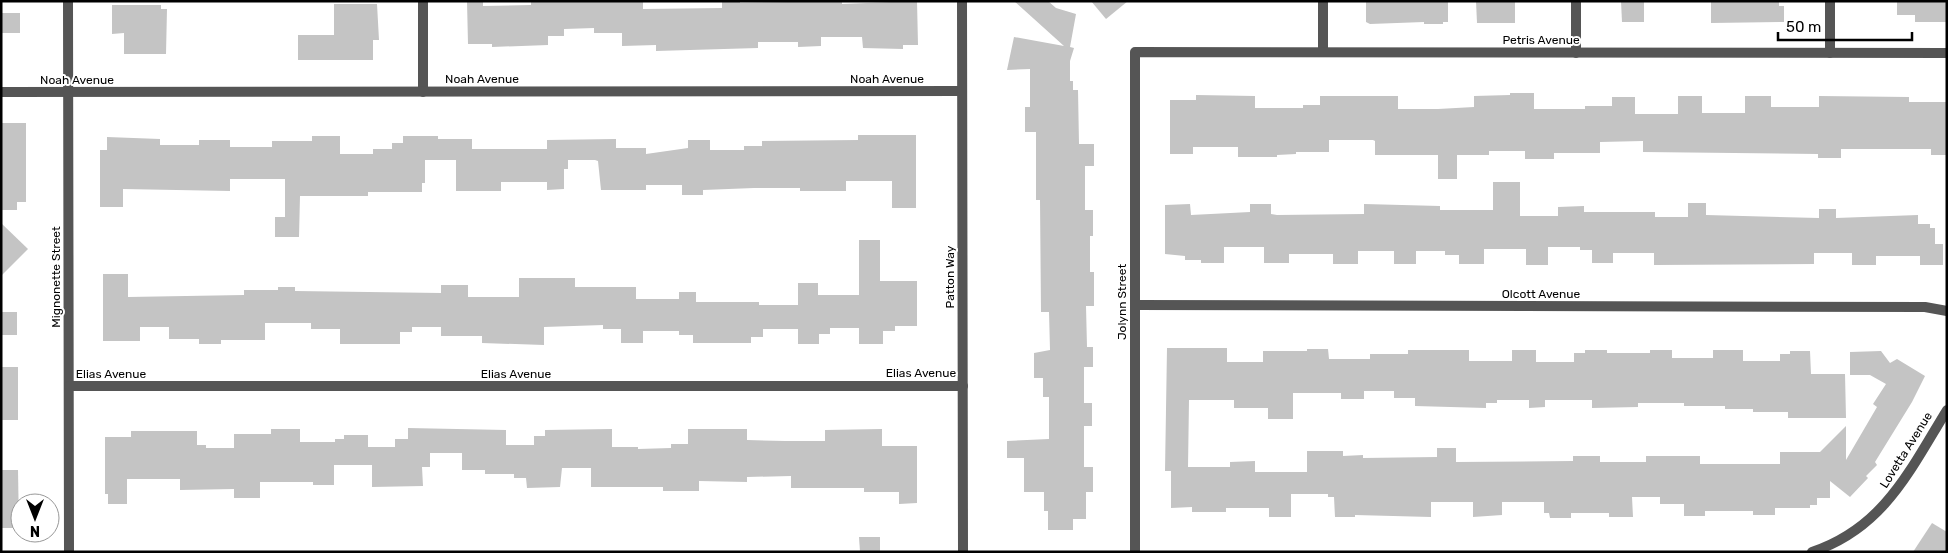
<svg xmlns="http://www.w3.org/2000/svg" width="1948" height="553" font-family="Rubik,sans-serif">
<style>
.building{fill:#c4c4c4}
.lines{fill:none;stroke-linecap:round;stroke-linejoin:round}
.minor{stroke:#555;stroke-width:10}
.tertiary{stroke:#555;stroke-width:10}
.labels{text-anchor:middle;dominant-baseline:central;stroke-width:4;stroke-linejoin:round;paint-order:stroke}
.street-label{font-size:12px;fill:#000;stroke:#fff}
</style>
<rect width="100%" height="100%" fill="#fff"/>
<!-- building -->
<g class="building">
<path d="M 467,1 L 483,1 L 483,6 L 531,5 L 531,1 L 643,1 L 643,9 L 722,8 L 722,1 L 740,1 L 740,3 L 842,1 L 842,4 L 917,1 L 918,45 L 903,45 L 903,49 L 863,48 L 862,37 L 821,37 L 821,46 L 798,47 L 798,42 L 758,42 L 758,48 L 656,51 L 656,45 L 622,46 L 622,33 L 594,33 L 594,28 L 564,29 L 564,36 L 548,36 L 548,45 L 492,47 L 492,44 L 468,44 Z"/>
<path d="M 1014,1 L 1048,1 L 1056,8 L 1076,14 L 1070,47 L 1074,48 L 1070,61 L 1070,81 L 1073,81 L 1073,90 L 1078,90 L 1079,144 L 1094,144 L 1094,166 L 1085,166 L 1085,210 L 1093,210 L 1093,236 L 1090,236 L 1090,272 L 1094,272 L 1094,306 L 1086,306 L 1087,347 L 1093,347 L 1093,367 L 1084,367 L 1084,403 L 1092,403 L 1092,426 L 1084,426 L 1084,467 L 1093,467 L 1093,492 L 1086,492 L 1086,519 L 1073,519 L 1073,530 L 1048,530 L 1048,511 L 1044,511 L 1044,492 L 1024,492 L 1024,458 L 1007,458 L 1007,441 L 1049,439 L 1049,397 L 1043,397 L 1043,378 L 1034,378 L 1034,353 L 1050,350 L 1049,312 L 1041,312 L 1040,200 L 1036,200 L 1036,132 L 1025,132 L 1025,107 L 1030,107 L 1030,69 L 1007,70 L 1014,37 L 1064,46 Z"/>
<path d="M 1091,1 L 1128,1 L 1106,19 Z"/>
<path d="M 1366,1 L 1448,1 L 1448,22 L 1443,22 L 1443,24 L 1424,24 L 1424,22 L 1370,24 L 1366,22 Z"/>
<path d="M 1476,1 L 1515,1 L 1515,23 L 1477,23 Z"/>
<path d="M 1621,1 L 1644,1 L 1644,22 L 1622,22 Z"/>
<path d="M 1711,1 L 1779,1 L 1779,6 L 1784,6 L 1784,22 L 1711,23 Z"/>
<path d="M 1897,1 L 1947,1 L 1947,22 L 1915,22 L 1915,15 L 1897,15 Z"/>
<path d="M 334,4 L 377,4 L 379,40 L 373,40 L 373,60 L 298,60 L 298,35 L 334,35 Z"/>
<path d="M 112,5 L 161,5 L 161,9 L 167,9 L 166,54 L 124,54 L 124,33 L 112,34 Z"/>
<rect x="1" y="13" width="19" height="20"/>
<path d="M 1510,93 L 1534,93 L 1534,109 L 1585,109 L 1585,106 L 1612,106 L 1612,97 L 1635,97 L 1635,114 L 1678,114 L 1678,96 L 1702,96 L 1702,113 L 1745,113 L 1745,96 L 1771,96 L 1771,107 L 1819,107 L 1819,96 L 1909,97 L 1909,102 L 1947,102 L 1947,155 L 1931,155 L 1931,149 L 1841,149 L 1841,158 L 1818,158 L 1818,154 L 1643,152 L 1643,141 L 1600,142 L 1600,153 L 1554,153 L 1554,159 L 1525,159 L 1525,151 L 1489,151 L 1489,155 L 1457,155 L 1457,179 L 1438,179 L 1438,155 L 1375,155 L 1375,141 L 1373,140 L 1329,140 L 1329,152 L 1296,152 L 1296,154 L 1277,155 L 1277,157 L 1238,157 L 1238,147 L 1193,147 L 1193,154 L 1170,154 L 1170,100 L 1196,100 L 1196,95 L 1255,96 L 1255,108 L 1303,108 L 1303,105 L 1320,105 L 1320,96 L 1398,96 L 1398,109 L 1438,109 L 1474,107 L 1474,96 L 1510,95 Z"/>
<path d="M 1,123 L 26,123 L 26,202 L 17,202 L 17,210 L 1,210 Z"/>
<path d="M 858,135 L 916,135 L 916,208 L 892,208 L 892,181 L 846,181 L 846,191 L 800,191 L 800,188 L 754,188 L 703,190 L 703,195 L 682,195 L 682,185 L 646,185 L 646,190 L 601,190 L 598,161 L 595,160 L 568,160 L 568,169 L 564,169 L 564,189 L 547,190 L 547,182 L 501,182 L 501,191 L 456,191 L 456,160 L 425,160 L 425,183 L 422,183 L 422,192 L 368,192 L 368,196 L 300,196 L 299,237 L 275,237 L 275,217 L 285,217 L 285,179 L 230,179 L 230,191 L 123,189 L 123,207 L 100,207 L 100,150 L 107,150 L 107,137 L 160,139 L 160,145 L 199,145 L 199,140 L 230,140 L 230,147 L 272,147 L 272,141 L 312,141 L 312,136 L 340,136 L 340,154 L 373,154 L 373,149 L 392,149 L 392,143 L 403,143 L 403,136 L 438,136 L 438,139 L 472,139 L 472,149 L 547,149 L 547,140 L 616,139 L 616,148 L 646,148 L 646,154 L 688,148 L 688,140 L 710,140 L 710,150 L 744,150 L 744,146 L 762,146 L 762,141 L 858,140 Z"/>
<path d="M 1493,182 L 1520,182 L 1520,216 L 1558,216 L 1558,207 L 1584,206 L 1584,212 L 1655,212 L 1655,217 L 1688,217 L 1688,203 L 1706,203 L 1706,215 L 1819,218 L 1819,209 L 1836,209 L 1836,218 L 1918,215 L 1918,224 L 1930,224 L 1930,228 L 1935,228 L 1935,244 L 1943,244 L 1943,265 L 1920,265 L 1920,256 L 1876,256 L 1876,265 L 1852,265 L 1852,253 L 1814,253 L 1814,264 L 1654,265 L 1654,253 L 1613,253 L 1613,263 L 1592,263 L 1592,250 L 1580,250 L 1580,247 L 1548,247 L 1548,265 L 1526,265 L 1526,249 L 1484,249 L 1484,264 L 1459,264 L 1459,255 L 1445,255 L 1445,251 L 1416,251 L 1416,264 L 1394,264 L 1394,251 L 1358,251 L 1358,264 L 1333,264 L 1333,254 L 1289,254 L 1289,263 L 1264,263 L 1264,247 L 1224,247 L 1224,263 L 1201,263 L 1201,260 L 1185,260 L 1185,256 L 1165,254 L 1165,205 L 1190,204 L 1191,215 L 1250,212 L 1250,204 L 1271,204 L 1271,214 L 1277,215 L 1364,214 L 1364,204 L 1440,206 L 1440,210 L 1493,210 Z"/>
<path d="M 1,223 L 28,249 L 1,276 Z"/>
<path d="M 859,240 L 880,240 L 880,281 L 917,281 L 917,326 L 895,326 L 895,331 L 883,331 L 883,344 L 859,344 L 859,328 L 830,328 L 830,334 L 819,334 L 819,344 L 798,344 L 798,329 L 763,329 L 763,337 L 751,337 L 751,343 L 693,343 L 693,335 L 679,335 L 679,331 L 643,331 L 643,343 L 621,343 L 621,329 L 603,329 L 603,325 L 544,327 L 544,345 L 482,343 L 482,336 L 441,336 L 441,327 L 412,327 L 412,332 L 400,332 L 400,344 L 340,344 L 340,329 L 311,329 L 311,323 L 265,323 L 265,340 L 221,340 L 221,344 L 199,344 L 199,339 L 169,339 L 169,327 L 140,327 L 140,341 L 103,341 L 103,274 L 128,274 L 128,297 L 244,295 L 244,290 L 278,290 L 278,287 L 295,287 L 295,291 L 441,293 L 441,285 L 468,285 L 468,297 L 519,297 L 519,278 L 575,278 L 575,287 L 636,287 L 636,299 L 679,299 L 679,292 L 696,292 L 696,302 L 759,302 L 759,305 L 798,305 L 798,283 L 818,283 L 818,295 L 859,295 Z"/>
<rect x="1" y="312" width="16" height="23"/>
<path d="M 1167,348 L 1227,348 L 1227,362 L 1263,362 L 1263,351 L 1307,351 L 1307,349 L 1328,349 L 1329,359 L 1370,359 L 1370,354 L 1408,354 L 1408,350 L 1469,350 L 1469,361 L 1512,361 L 1512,350 L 1536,350 L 1536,362 L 1574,362 L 1574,353 L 1585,353 L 1585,350 L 1607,350 L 1607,353 L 1650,353 L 1650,350 L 1672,350 L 1672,358 L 1713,358 L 1713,350 L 1743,350 L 1743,361 L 1780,361 L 1780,354 L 1790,354 L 1790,351 L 1810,351 L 1811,374 L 1845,374 L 1846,418 L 1788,418 L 1788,412 L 1753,412 L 1753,409 L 1725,409 L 1725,406 L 1684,406 L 1684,403 L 1638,403 L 1638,407 L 1592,408 L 1592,400 L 1545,400 L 1545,407 L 1529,408 L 1529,400 L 1497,400 L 1497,403 L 1486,403 L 1486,408 L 1415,406 L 1415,398 L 1394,398 L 1394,391 L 1364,391 L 1364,399 L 1341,399 L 1341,393 L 1293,393 L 1293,419 L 1268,419 L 1268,408 L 1234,408 L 1234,400 L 1189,400 L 1188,467 L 1230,467 L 1230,462 L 1255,461 L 1255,472 L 1307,472 L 1307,451 L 1343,451 L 1343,456 L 1363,455 L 1363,458 L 1437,457 L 1437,448 L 1456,448 L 1456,462 L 1573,461 L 1573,456 L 1600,456 L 1600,462 L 1646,462 L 1646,456 L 1700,456 L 1700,464 L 1780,464 L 1780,452 L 1820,452 L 1846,426 L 1846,460 L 1877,407 L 1873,404 L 1886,384 L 1870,375 L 1850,375 L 1850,352 L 1881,351 L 1890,363 L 1897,359 L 1925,376 L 1912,402 L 1875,462 L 1877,465 L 1866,476 L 1868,478 L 1850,497 L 1830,481 L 1830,498 L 1817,498 L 1817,505 L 1810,505 L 1810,508 L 1775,508 L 1775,515 L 1753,515 L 1753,511 L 1705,511 L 1705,516 L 1684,516 L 1684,504 L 1660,504 L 1660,497 L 1632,497 L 1633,517 L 1609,517 L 1609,513 L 1571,513 L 1571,518 L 1550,518 L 1549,513 L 1544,513 L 1544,502 L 1502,502 L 1502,515 L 1473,517 L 1473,502 L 1431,502 L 1431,517 L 1355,515 L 1355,517 L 1335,517 L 1334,497 L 1328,497 L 1328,494 L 1291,494 L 1291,517 L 1269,517 L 1269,508 L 1226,508 L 1226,512 L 1192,512 L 1192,507 L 1171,508 L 1171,471 L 1165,471 Z"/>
<rect x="1" y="367" width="17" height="53"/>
<path d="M 408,428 L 506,430 L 506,445 L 534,445 L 534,436 L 545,436 L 545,430 L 612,429 L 612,447 L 638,447 L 638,449 L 671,448 L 671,444 L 688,444 L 688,429 L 747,429 L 747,440 L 785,441 L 825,441 L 825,430 L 882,429 L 882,446 L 917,446 L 917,503 L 899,504 L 899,492 L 864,492 L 864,488 L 791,488 L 791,476 L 747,477 L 747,482 L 699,481 L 699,491 L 663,491 L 663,487 L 591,487 L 591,468 L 562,468 L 560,487 L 527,488 L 526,478 L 514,478 L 514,474 L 485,474 L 485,470 L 462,470 L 462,453 L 430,453 L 430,467 L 422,467 L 423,486 L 372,487 L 372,465 L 334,465 L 334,485 L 313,485 L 313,482 L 260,482 L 260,498 L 234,498 L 234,489 L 180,490 L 180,479 L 127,479 L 127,504 L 108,504 L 108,494 L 105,494 L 105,437 L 131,437 L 131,431 L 197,431 L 197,445 L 206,445 L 206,448 L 234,448 L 234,434 L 271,434 L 271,429 L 300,429 L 300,442 L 335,442 L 335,439 L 344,439 L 344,435 L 368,435 L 368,447 L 395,447 L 395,439 L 408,439 Z"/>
<path d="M 1,470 L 18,470 L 19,528 L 1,528 Z"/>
<path d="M 1932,523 L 1947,532 L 1947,552 L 1913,552 Z"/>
<path d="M 859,537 L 880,537 L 880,552 L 860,552 Z"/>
</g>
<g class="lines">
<!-- minor -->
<g class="minor">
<path d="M 68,1 L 69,552"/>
<path d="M 423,1 L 423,92"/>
<path d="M 1323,1 L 1323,52"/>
<path d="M 1576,53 L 1576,1"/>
<path d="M 1830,53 L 1830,1"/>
<path d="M 1,92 L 962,91"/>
<path d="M 1135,305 L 1925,307 L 1947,311"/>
<path d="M 69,386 L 963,386"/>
<path d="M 1135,552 L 1135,52 L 1947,53"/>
<path d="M 1812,552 C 1884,528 1910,470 1947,410"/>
</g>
<!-- tertiary -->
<path class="tertiary" d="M 962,1 L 963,552"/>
</g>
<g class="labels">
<!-- street labels -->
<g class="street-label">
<text x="1541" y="40">Petris Avenue</text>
<text x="482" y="79">Noah Avenue</text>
<text x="887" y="79">Noah Avenue</text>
<text x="77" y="80">Noah Avenue</text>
<text transform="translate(56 277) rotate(-90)">Mignonette Street</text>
<text transform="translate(950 277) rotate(-90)">Patton Way</text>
<text x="1541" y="294">Olcott Avenue</text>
<text transform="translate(1122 302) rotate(-90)">Jolynn Street</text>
<text x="921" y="373">Elias Avenue</text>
<text x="111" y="374">Elias Avenue</text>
<text x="516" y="374">Elias Avenue</text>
<text transform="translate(1906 450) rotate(-58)">Lovetta Avenue</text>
</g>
</g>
<!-- border -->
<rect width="1948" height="553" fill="none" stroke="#000000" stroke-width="5"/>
<!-- north arrow -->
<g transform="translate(35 518) rotate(180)"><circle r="24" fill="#ffffff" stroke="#999999"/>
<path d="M0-4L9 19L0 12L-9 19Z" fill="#000000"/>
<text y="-8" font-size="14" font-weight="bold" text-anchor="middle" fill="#000000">N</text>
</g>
<!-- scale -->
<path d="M1778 32v8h134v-8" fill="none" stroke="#000000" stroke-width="2.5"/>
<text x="1786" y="32" font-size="15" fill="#000000" stroke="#ffffff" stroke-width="4" paint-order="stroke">50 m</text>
</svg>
